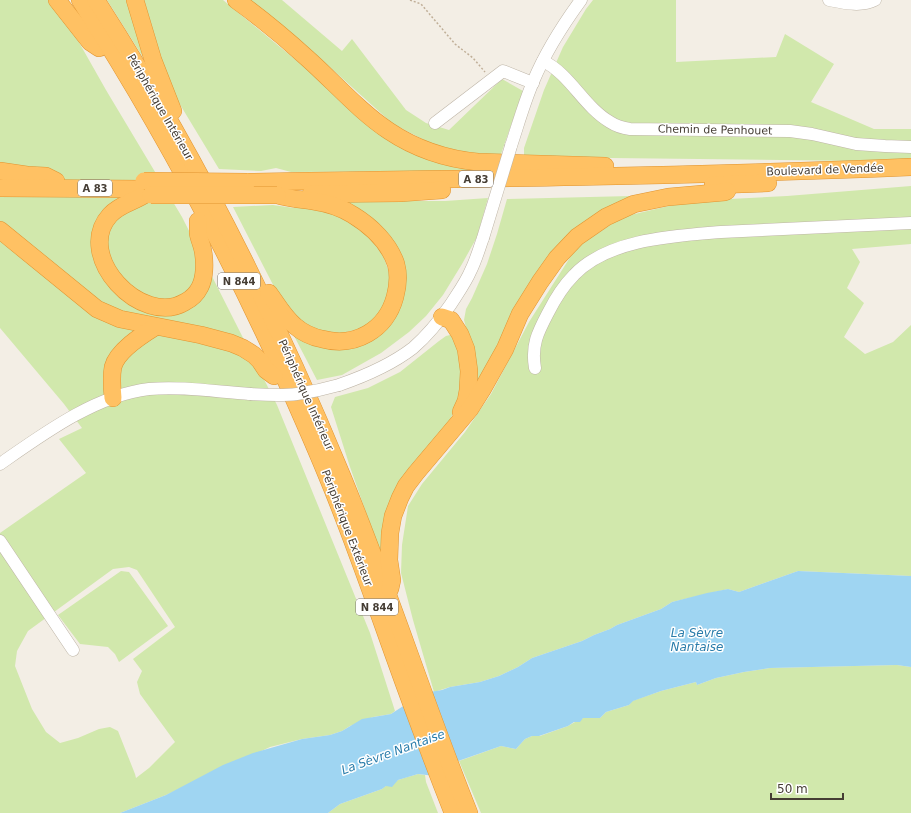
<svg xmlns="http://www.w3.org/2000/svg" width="911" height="813" font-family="'DejaVu Sans',sans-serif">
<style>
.green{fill:#d1e8ac;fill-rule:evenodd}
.water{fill:#9fd5f2}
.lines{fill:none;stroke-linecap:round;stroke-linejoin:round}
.minor-casing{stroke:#beb5a7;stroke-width:13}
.highway-casing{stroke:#e19430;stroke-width:18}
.path{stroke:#c0af98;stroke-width:1.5;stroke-dasharray:2 2;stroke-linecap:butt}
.minor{stroke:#fff;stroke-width:12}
.highway{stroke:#ffc163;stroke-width:17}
.minor-bridge-casing{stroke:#beb5a7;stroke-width:13;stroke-linecap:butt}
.highway-bridge-casing{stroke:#e19430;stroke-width:18;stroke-linecap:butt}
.minor-bridge{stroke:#fff;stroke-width:12}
.highway-bridge{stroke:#ffc163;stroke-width:17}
.labels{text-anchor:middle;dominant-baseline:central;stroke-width:3;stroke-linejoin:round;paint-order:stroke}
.shield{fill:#fff;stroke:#7d7771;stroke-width:1}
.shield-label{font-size:10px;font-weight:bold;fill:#453d34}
.street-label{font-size:11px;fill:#453d34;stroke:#fff}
.water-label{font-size:12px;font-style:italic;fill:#2a7dab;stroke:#fff}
</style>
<rect width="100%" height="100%" fill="#f3eee5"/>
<!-- green -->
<g class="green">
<path d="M 0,0 L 55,0 L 106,90 L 182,217 L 277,405 L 370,633 L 395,711 L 391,714 L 373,717 L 350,726 L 342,731 L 330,735 L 302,739 L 270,747 L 166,795 L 120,813 L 0,813 L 0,533 L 86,473 L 59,439 L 82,428 L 64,404 L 0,328 ZM 129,567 L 137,570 L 175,627 L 133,659 L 142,671 L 137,682 L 140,694 L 175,742 L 149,768 L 136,778 L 135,774 L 118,731 L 110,727 L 99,729 L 78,738 L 60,743 L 46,732 L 32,709 L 15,666 L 17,651 L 28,631 L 113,569 Z"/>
<path d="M 107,0 L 131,0 L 146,62 Z"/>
<path d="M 144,0 L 223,0 L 320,80 L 378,132 L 493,171 L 291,172 L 276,168 L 261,171 L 219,169 L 170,88 Z"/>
<path d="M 247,0 L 282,0 L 342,51 L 352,39 L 406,110 L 426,123 L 449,130 L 502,79 L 523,91 L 500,157 L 478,155 L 434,145 L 393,124 L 303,43 Z"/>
<path d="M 593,0 L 676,0 L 676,62 L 776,57 L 785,34 L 834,64 L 811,102 L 874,129 L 911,129 L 911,160 L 861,161 L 524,157 L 524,148 L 544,90 L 563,47 L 586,9 Z"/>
<path d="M 911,186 L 911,244 L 852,249 L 860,262 L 847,288 L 864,303 L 844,337 L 865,354 L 893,342 L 911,325 L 911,576 L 798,571 L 739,592 L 728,589 L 672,602 L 661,609 L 617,625 L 610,629 L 594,635 L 582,641 L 532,658 L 518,667 L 499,676 L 480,682 L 450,687 L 434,692 L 413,620 L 401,573 L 402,545 L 408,506 L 422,484 L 465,432 L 491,394 L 529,322 L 576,248 L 622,217 L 690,201 L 787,196 Z"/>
<path d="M 631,196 L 576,229 L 476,389 L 473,353 L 464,320 L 466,309 L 472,298 L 487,264 L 497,234 L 507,199 Z"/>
<path d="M 488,198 L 477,237 L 462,264 L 443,295 L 426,316 L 409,332 L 381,353 L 342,375 L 317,380 L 292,332 L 314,346 L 387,324 L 399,257 L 341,201 L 445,201 Z"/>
<path d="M 295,204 L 350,218 L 382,252 L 392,281 L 389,298 L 371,326 L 331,336 L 311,329 L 286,310 L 233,207 L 273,205 L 294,208 Z"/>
<path d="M 450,335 L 455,339 L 462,362 L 460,399 L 448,424 L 426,450 L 381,555 L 350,467 L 331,407 L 335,397 L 368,388 L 400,372 L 439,341 L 446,336 Z"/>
<path d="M 121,571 L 129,572 L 168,626 L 119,662 L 115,654 L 108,647 L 80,644 L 58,615 Z"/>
<path d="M 897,665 L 911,667 L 911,813 L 481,813 L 459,761 L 501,746 L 516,749 L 525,739 L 532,736 L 540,736 L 568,726 L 575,722 L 583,718 L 600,718 L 606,712 L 629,705 L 632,701 L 661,691 L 696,682 L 697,685 L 716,678 L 744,672 L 770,668 Z"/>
<path d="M 418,774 L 425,775 L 426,782 L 438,813 L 328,813 L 340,804 L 382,789 C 392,780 405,778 418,774 Z"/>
</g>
<!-- water -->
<path class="water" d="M 798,571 L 911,576 L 911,667 L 897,665 L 770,668 L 744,672 L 716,678 L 697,685 L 696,682 L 661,691 L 633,701 L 629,705 L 606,712 L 600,718 L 583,718 L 580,722 L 574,722 L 568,726 L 539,736 L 532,736 L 525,739 L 516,749 L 501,746 L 444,766 L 435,776 L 418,774 L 398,780 L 392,787 L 386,786 L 382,789 L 340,804 L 328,813 L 120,813 L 166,795 L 223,765 L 253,753 L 302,739 L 330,735 L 342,731 L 362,719 L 391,714 L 414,699 L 430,692 L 442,690 L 450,687 L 480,682 L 499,676 L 518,667 L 532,658 L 582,641 L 594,635 L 610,629 L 617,625 L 661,609 L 672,602 L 707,593 L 728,589 L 739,592 Z"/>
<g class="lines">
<defs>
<g id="minor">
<path d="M 829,0 C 844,3 861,7 875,0"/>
<path d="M 543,61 C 570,74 584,107 610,122 C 616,126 623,128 630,129 L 790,131 L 812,134 L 856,144 L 885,146 L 911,147"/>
<path d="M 435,123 L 503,71 L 533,83"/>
<path d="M 511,146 C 518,125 524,103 533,82 C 545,53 562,26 581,0"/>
<path d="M 535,368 C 531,345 538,332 548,313 C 555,299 563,286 574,275 C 608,239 674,236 721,232 L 911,223"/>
<path d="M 339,385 C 365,376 391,365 413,348 C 428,335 440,320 451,304 C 458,293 466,282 471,270 C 476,260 479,249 483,238"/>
<path d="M 0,464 C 43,434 96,395 149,389 C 182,386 218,392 250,394"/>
<path d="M 0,541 L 73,650"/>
</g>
<g id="highway">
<path d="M 57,0 L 90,42 L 99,48"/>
<path d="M 80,0 C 157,120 225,246 284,376 C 300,413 317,450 332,488 C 354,542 373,597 393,653 C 412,706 432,760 453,813"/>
<path d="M 96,0 C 193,150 274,311 342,476 C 388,587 424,701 469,813"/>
<path d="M 135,0 L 153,60 L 173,111"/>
<path d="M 236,0 C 261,18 284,37 307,58 C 334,82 359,111 389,131 C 416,149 446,159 478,162 L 605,166"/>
<path d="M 0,171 L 27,175 L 46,176 L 56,181"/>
<path d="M 247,182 C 468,179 690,176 911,167"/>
<path d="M 713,185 L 768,183"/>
<path d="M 0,188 L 148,189"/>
<path d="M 146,194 C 134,202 120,204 110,215 C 73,256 142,328 185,302 C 191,299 197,293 200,287 C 205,277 205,262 203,251 C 202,245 199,239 198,233 C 198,230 198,225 198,221"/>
<path d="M 311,194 L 400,193 L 442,190"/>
<path d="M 0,230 L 97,309 L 120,319 L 201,335 L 231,343 L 243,348 L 254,355 L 260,361 L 266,370 L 274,376"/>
<path d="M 269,293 C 277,304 284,317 295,326 C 303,333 312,337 322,339 C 355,348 386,330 395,297 C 398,286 399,275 396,264 C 389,243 371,226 353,215 C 341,207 326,203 313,201 C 299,199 290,199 277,195"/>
<path d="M 442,317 L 451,320 L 460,334 L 466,349 L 469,371 L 468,390 L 466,401 L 461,412"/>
<path d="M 113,398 C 112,388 111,377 113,367 C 117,351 142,335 155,327"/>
<path d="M 390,589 L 392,580 L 389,560 L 390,533 L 393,516 L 400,498 L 406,486 L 416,473 L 470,409 L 482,390 L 505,349 L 520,314 L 540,282 L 557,258 L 577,237 L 606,217 L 634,204 L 668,197 L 725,192 L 727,191"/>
</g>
</defs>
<!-- minor casing -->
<use href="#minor" class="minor-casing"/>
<!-- highway casing -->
<use href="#highway" class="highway-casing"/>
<!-- path -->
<path class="path" d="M 410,0 L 421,4 L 455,44 L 473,58 L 485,72"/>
<!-- minor -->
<use href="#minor" class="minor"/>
<!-- highway -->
<use href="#highway" class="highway"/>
<defs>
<g id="minor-bridge">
<path d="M 483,238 L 511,146"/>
<path d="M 250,394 C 266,395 281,396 297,394 C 311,392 325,389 339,385"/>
</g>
<g id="highway-bridge">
<path d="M 144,181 L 247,182"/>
<path d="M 151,195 L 277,195"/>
</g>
</defs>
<!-- minor-bridge casing -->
<use href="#minor-bridge" class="minor-bridge-casing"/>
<!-- highway-bridge casing -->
<use href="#highway-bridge" class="highway-bridge-casing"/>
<!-- minor-bridge -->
<use href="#minor-bridge" class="minor-bridge"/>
<!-- highway-bridge -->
<use href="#highway-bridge" class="highway-bridge"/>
</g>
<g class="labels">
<!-- shield labels -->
<g class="shield">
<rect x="459" y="171" width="34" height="16" rx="3"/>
<rect x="78" y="180" width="34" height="16" rx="3"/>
<rect x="218" y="273" width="42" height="16" rx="3"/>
<rect x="356" y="599" width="42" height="16" rx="3"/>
</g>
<g class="shield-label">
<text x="476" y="179">A 83</text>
<text x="95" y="188">A 83</text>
<text x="239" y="281">N 844</text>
<text x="377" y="607">N 844</text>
</g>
<!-- street labels -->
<g class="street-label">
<text transform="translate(160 107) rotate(60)">Périphérique Intérieur</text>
<text transform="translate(715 130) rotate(1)">Chemin de Penhouet</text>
<text transform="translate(825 170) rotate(-2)">Boulevard de Vendée</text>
<text transform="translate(306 395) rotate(66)">Périphérique Intérieur</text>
<text transform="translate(347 528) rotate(69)">Périphérique Extérieur</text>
</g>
<!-- water labels -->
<g class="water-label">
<text x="697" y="633">La Sèvre<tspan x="697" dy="14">Nantaise</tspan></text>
<text transform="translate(393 752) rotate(-20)">La Sèvre Nantaise</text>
</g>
</g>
<!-- scale -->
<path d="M771 793v6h72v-6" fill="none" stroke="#453d34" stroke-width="2"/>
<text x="777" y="793" font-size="12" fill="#453d34" stroke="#ffffff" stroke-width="3" paint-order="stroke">50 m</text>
</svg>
